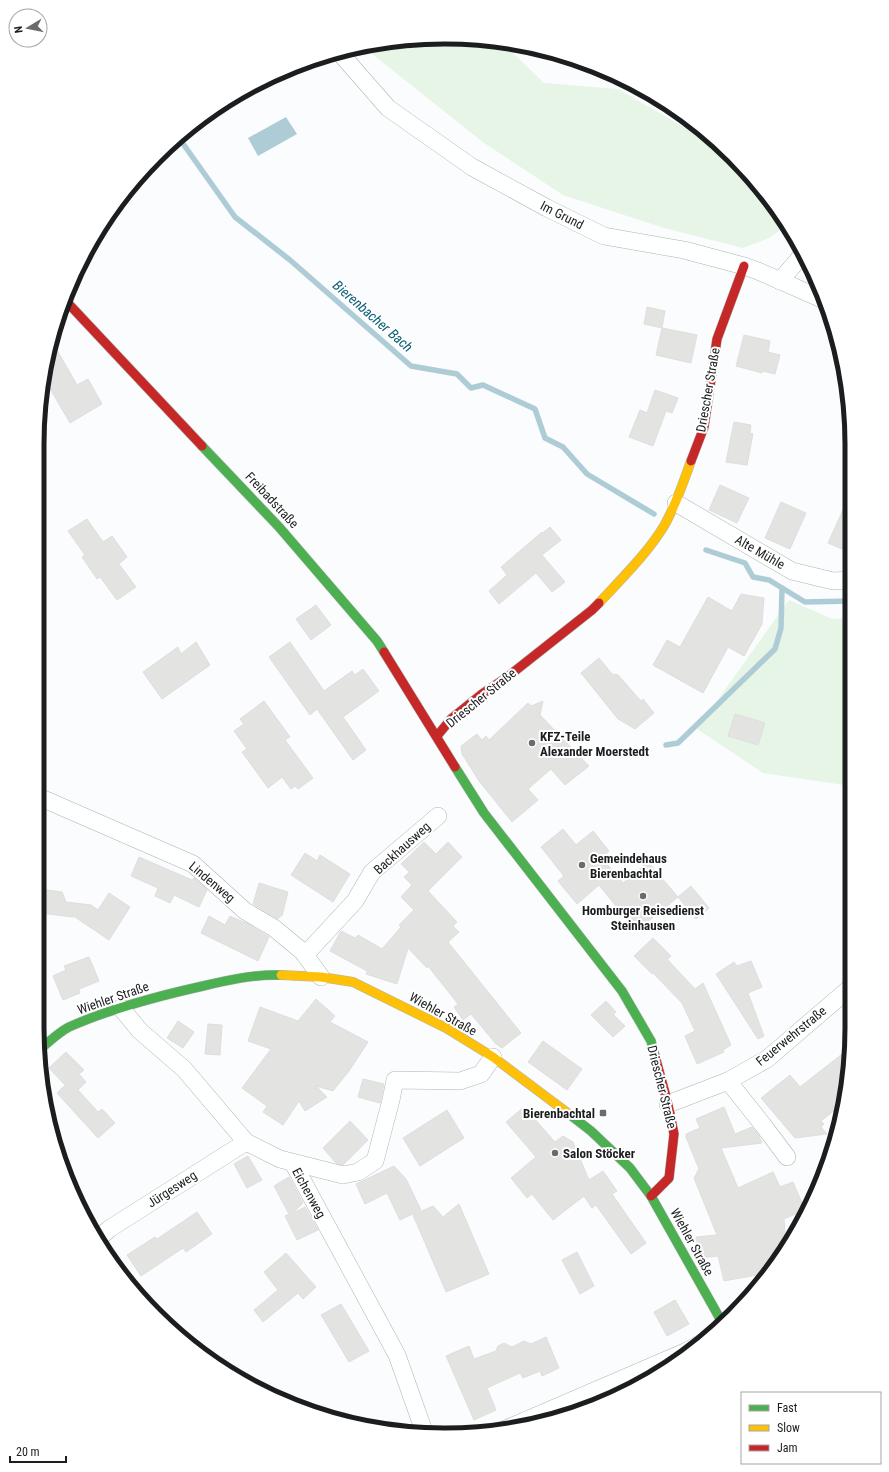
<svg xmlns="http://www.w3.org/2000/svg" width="889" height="1472" font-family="'Roboto Condensed',sans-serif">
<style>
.green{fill:#e6f5e6}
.water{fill:#aeccd6}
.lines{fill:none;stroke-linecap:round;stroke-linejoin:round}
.stream{stroke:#aeccd6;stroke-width:5.5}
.building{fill:#e3e3e2;stroke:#dedede}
.street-casing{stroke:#b1b3b4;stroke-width:18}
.fast-casing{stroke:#b1b3b4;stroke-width:10}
.slow-casing{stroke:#b1b3b4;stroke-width:10}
.jam-casing{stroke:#b1b3b4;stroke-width:10}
.street{stroke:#feffff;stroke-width:17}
.fast{stroke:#4caf50;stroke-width:9}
.slow{stroke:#ffc107;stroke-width:9}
.jam{stroke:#c62828;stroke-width:9}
.poi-dot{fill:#696b6d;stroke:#fff;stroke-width:1.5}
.labels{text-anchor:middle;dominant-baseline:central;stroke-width:4;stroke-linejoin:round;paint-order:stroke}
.street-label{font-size:13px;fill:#1b1d1f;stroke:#fff}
.poi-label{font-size:13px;font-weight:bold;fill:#1b1d1f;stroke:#fff;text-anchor:start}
.water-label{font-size:14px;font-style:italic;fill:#0f6177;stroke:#fff}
.rim{fill:none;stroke:#1b1d1f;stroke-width:5}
</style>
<rect width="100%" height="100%" fill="#fafcfd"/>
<!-- green -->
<g class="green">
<path d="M 445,37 L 503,43 L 544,83 L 618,89 L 718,147 L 751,176 L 786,226 L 769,238 L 743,248 L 664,228 L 563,195 L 484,143 L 362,46 Z"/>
<path d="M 789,600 L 832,619 L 851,618 L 851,786 L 763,773 L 697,729 Z"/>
</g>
<!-- water -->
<path class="water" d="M 286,117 L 297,134 L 258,156 L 248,138 Z"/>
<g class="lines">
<!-- stream -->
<g class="stream">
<path d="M 179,138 L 235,217 L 290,260 L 411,366 L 457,374 L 471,388 L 483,385 L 535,409 L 545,438 L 563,447 L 587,474 L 654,514"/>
<path d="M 706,550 L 745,563 L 753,577 L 769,580 L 805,602 L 851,601"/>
<path d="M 666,745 L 678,743 L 775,649 L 781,628 L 782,588"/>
</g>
</g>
<!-- building -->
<g class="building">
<path d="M 647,307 L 665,311 L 662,328 L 644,324 Z"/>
<path d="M 662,328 L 697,335 L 691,363 L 656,355 Z"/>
<path d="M 744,335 L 770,341 L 768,352 L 780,355 L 775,374 L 763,371 L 762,373 L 736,366 Z"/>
<path d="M 53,343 L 77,385 L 88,379 L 102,404 L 70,423 L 45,380 Z"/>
<path d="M 655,390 L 678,398 L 672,413 L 666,411 L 653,446 L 629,437 L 640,410 L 647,413 Z"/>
<path d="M 734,422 L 751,425 L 750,433 L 753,434 L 747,465 L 726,462 Z"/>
<path d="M 720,485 L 749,498 L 737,523 L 709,510 Z"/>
<path d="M 851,492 L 851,553 L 828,543 Z"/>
<path d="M 781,502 L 806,513 L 790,549 L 765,538 Z"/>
<path d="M 87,519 L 103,542 L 112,536 L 127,557 L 119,564 L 136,587 L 117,600 L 100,577 L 97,579 L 82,557 L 85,555 L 68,531 Z"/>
<path d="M 550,527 L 561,540 L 542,555 L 565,582 L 552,592 L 536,573 L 499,604 L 489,591 L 507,575 L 501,567 L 542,532 L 543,533 Z"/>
<path d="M 741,594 L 764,598 L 762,624 L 744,656 L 728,647 L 703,693 L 653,665 L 667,640 L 680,647 L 708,597 L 732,611 Z"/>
<path d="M 316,605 L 331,625 L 311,640 L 296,619 Z"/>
<path d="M 196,642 L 210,665 L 162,699 L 143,672 L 178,647 L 181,654 Z"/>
<path d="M 290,642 L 324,691 L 352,671 L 355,675 L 363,669 L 379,691 L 343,717 L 366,750 L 353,760 L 317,709 L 310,715 L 269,657 Z"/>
<path d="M 599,658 L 612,674 L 618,675 L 641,701 L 643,699 L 654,713 L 635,729 L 618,719 L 581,673 Z"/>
<path d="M 264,701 L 290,737 L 285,740 L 313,778 L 298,789 L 295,786 L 291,789 L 282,777 L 268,788 L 242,752 L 247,749 L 234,731 L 244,724 L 240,719 Z"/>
<path d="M 543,701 L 540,715 L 589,766 L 565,785 L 551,769 L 528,789 L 538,800 L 512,822 L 479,781 L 462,754 L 461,746 L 477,734 L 482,740 L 486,736 L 489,740 L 528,703 L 531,706 Z"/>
<path d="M 735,714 L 765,723 L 758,745 L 728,736 Z"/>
<path d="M 563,829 L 576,845 L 593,831 L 609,851 L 602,858 L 623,883 L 648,862 L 678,897 L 636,931 L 599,885 L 577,904 L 558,881 L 564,876 L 541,847 Z"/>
<path d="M 424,842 L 436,854 L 448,842 L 462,857 L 428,891 L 457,922 L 453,926 L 459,932 L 448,942 L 521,1033 L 502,1048 L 496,1044 L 471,1014 L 463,1020 L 454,1007 L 458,1004 L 428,966 L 427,968 L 408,948 L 397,984 L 366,974 L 367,971 L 330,951 L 341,931 L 355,938 L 358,935 L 382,949 L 401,927 L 399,925 L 414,910 L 401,897 L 412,885 L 404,877 L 409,872 L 401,864 Z"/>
<path d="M 305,853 L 317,861 L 320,855 L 350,874 L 333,902 L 291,875 Z"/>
<path d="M 139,857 L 192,880 L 194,878 L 207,890 L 199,907 L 174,895 L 170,903 L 155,896 L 158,888 L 131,876 Z"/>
<path d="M 259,883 L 288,892 L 282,916 L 280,916 L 278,919 L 253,904 Z"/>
<path d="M 691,886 L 709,908 L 696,919 L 678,897 Z"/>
<path d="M 40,889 L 62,892 L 66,902 L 91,905 L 98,910 L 109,893 L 130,907 L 109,940 L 72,915 L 73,917 L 40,913 Z"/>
<path d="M 209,916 L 225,925 L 230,916 L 248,924 L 269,937 L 258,961 L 201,933 Z"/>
<path d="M 653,938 L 671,956 L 667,959 L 695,989 L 703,983 L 731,1045 L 723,1050 L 724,1052 L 697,1064 L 685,1036 L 695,1031 L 682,1003 L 653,973 L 652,974 L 634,956 Z"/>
<path d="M 89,957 L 99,981 L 79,989 L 80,993 L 63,1000 L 53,976 L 66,970 L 64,966 Z"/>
<path d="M 751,961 L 762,987 L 748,993 L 764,1036 L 758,1039 L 716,974 L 734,962 L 737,966 Z"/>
<path d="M 316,999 L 335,1016 L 330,1022 L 368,1042 L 349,1071 L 333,1091 L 316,1086 L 327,1097 L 305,1111 L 299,1101 L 283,1125 L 263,1112 L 267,1106 L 242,1088 L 271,1049 L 248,1041 L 260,1007 L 298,1021 Z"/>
<path d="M 606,1001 L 616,1012 L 613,1014 L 625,1026 L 613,1037 L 591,1015 Z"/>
<path d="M 178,1021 L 194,1032 L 183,1048 L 167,1038 Z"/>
<path d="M 208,1024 L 222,1025 L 220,1055 L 205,1054 Z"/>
<path d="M 543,1041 L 582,1069 L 567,1090 L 528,1062 Z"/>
<path d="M 851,1047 L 851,1054 L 841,1105 L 821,1121 L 824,1124 L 821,1127 L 827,1134 L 795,1138 L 761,1098 L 790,1075 L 800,1087 Z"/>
<path d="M 66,1052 L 84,1070 L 79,1074 L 86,1082 L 78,1090 L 98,1112 L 102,1109 L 115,1123 L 98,1138 L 57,1093 L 65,1085 L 49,1068 Z"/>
<path d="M 363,1079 L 384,1084 L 380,1103 L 358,1097 Z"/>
<path d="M 524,1107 L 555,1142 L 563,1136 L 573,1142 L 589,1180 L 603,1171 L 617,1191 L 612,1194 L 646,1243 L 631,1254 L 596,1205 L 592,1208 L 584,1196 L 553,1220 L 532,1194 L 527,1198 L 511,1178 L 536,1157 L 506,1122 Z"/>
<path d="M 724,1107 L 735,1134 L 752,1127 L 759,1136 L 762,1143 L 721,1148 L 738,1188 L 773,1172 L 780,1187 L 793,1182 L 805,1210 L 784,1219 L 786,1248 L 783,1254 L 768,1273 L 724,1281 L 718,1256 L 700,1258 L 698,1254 L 696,1237 L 717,1235 L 694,1178 L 699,1169 L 686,1137 L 686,1134 L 700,1128 L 696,1119 Z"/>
<path d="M 447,1110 L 464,1138 L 420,1166 L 403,1138 Z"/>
<path d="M 350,1121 L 368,1140 L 343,1165 L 336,1163 L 323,1148 Z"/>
<path d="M 248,1156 L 262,1180 L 247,1188 L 234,1164 Z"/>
<path d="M 394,1166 L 406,1179 L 421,1210 L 400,1220 L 387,1193 L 365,1204 L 356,1184 Z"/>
<path d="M 289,1177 L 303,1203 L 293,1213 L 305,1207 L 318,1230 L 297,1240 L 285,1216 L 289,1214 L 274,1186 Z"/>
<path d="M 459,1204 L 489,1274 L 446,1292 L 413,1215 L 433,1206 L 443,1217 Z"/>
<path d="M 197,1212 L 212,1234 L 186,1252 L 183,1248 L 141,1276 L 127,1255 L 155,1237 L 157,1239 Z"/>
<path d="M 577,1252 L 594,1286 L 580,1294 L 562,1260 Z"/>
<path d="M 286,1253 L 316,1287 L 303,1299 L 298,1293 L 263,1322 L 254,1310 L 278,1290 L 264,1272 Z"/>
<path d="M 675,1300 L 689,1324 L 667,1336 L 654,1312 Z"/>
<path d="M 341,1304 L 369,1351 L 349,1362 L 321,1315 Z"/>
<path d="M 546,1337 L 559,1368 L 542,1376 L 540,1371 L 523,1378 L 520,1373 L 487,1388 L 496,1410 L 474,1420 L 446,1356 L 469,1346 L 474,1359 L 496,1351 L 498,1346 L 504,1343 L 512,1347 L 524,1341 L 531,1344 Z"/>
</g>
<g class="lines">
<defs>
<g id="street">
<path d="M 340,53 L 388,108 L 472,167 L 547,208 L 604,236 L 684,250 L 744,266 L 758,271 L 824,300"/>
<path d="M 780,281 L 803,254"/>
<path d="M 676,503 L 792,571 L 833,581 L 851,580"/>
<path d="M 39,797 L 193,864 L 245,911 L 274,928 L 303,952 L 321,977"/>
<path d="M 305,955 L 355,901 L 372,872 L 438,816"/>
<path d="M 121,1008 L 140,1031 L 184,1069 L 246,1142 L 280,1159 L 343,1175 L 358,1172 L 375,1161 L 391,1100 L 395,1080 L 460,1081 L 481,1074 L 493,1057"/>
<path d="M 728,1081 L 763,1125 L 787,1157"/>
<path d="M 668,1104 L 728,1081 L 767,1059 L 851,987"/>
<path d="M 293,1163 L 397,1355 L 425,1434"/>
<path d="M 98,1239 L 109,1229 L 246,1142"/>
<path d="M 687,1354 L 687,1351 L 703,1342"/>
<path d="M 501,1431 L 687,1351"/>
</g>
<g id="fast">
<path d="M 202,446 L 279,527 L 377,641 L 384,652"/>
<path d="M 455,767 L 484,813 L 622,991 L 651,1041 L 655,1056"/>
<path d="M 40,1049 C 49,1042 59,1032 69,1027 C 112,1008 158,996 203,986 C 228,980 255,974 281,975"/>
<path d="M 569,1114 L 591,1131 L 630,1168 L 651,1196 L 723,1324"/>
</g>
<g id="slow">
<path d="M 599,603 C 621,579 647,554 664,526 C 676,505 683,483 691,461"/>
<path d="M 281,975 L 321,977 L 353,982 L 446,1028 L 493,1057 L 569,1114"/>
</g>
<g id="jam">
<path d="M 65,300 L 202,446"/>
<path d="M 691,461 L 704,427 L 717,339 L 744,266"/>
<path d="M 384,652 L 455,767"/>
<path d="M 437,736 L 451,719 L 482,694 L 506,678 L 592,610 L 599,603"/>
<path d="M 651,1196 L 669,1178 L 674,1134 L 668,1104 L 655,1056"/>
</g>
</defs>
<!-- street casing -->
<use href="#street" class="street-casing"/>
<!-- fast casing -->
<use href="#fast" class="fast-casing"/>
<!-- slow casing -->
<use href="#slow" class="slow-casing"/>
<!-- jam casing -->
<use href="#jam" class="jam-casing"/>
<!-- street -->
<use href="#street" class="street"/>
<!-- fast -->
<use href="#fast" class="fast"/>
<!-- slow -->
<use href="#slow" class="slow"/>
<!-- jam -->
<use href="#jam" class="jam"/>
</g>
<!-- markers -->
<g class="poi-dot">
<circle cx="532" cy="743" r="4"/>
<circle cx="582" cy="865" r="4"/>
<circle cx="643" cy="896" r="4"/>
<rect x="599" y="1109" width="8" height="8" rx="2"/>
<circle cx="555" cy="1153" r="4"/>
</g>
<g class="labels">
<!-- street labels -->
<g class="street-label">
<text transform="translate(562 215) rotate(27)">Im Grund</text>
<text transform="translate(708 390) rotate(-80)">Driescher Straße</text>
<text transform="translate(272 500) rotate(47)">Freibadstraße</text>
<text transform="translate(760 552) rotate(30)">Alte Mühle</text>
<text transform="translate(481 698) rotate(-39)">Driescher Straße</text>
<text transform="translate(402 848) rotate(-42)">Backhausweg</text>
<text transform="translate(212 882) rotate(40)">Lindenweg</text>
<text transform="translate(113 998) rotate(-19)">Wiehler Straße</text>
<text transform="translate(443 1014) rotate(29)">Wiehler Straße</text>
<text transform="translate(791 1036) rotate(-39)">Feuerwehrstraße</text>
<text transform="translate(662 1087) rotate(76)">Driescher Straße</text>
<text transform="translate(172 1189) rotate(-33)">Jürgesweg</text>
<text transform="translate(309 1193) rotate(61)">Eichenweg</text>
<text transform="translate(692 1242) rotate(61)">Wiehler Straße</text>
</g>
<!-- poi labels -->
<g class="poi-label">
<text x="540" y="736">KFZ-Teile<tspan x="540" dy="15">Alexander Moerstedt</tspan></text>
<text x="590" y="858">Gemeindehaus<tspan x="590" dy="15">Bierenbachtal</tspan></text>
<text x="643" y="910" text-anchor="middle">Homburger Reisedienst<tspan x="643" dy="15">Steinhausen</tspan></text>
<text x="595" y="1113" text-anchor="end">Bierenbachtal</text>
<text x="563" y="1153">Salon Stöcker</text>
</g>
<!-- water labels -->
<g class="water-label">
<text transform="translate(373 316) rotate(41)">Bierenbacher Bach</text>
</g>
</g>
<!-- crop -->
<path d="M0 0H889V1472H0ZM444 44H445A400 400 0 0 1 845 444V1028A400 400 0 0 1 445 1428H444A400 400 0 0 1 44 1028V444A400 400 0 0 1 444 44Z" fill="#fff" fill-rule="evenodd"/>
<path class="rim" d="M444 44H445A400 400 0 0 1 845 444V1028A400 400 0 0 1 445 1428H444A400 400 0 0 1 44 1028V444A400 400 0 0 1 444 44Z"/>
<!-- legend -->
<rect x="741" y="1392" width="140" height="72" fill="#ffffff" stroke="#a4a5a5"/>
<rect x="749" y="1405" width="20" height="6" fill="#4caf50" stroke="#a4a5a5"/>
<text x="777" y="1412" font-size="12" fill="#1b1d1f">Fast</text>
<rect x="749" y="1425" width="20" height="6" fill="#ffc107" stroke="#a4a5a5"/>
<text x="777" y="1432" font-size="12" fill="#1b1d1f">Slow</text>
<rect x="749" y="1445" width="20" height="6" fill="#c62828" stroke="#a4a5a5"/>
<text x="777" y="1452" font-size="12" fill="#1b1d1f">Jam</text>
<!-- north arrow -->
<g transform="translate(28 28) rotate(260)"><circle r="19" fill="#ffffff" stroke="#a4a5a5"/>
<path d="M0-3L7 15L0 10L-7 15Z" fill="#696b6d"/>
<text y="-6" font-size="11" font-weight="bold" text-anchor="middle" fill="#1b1d1f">N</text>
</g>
<!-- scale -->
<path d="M10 1456v6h56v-6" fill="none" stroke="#1b1d1f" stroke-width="2"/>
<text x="16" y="1456" font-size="12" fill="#1b1d1f" stroke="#ffffff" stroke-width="3" paint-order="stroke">20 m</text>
</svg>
